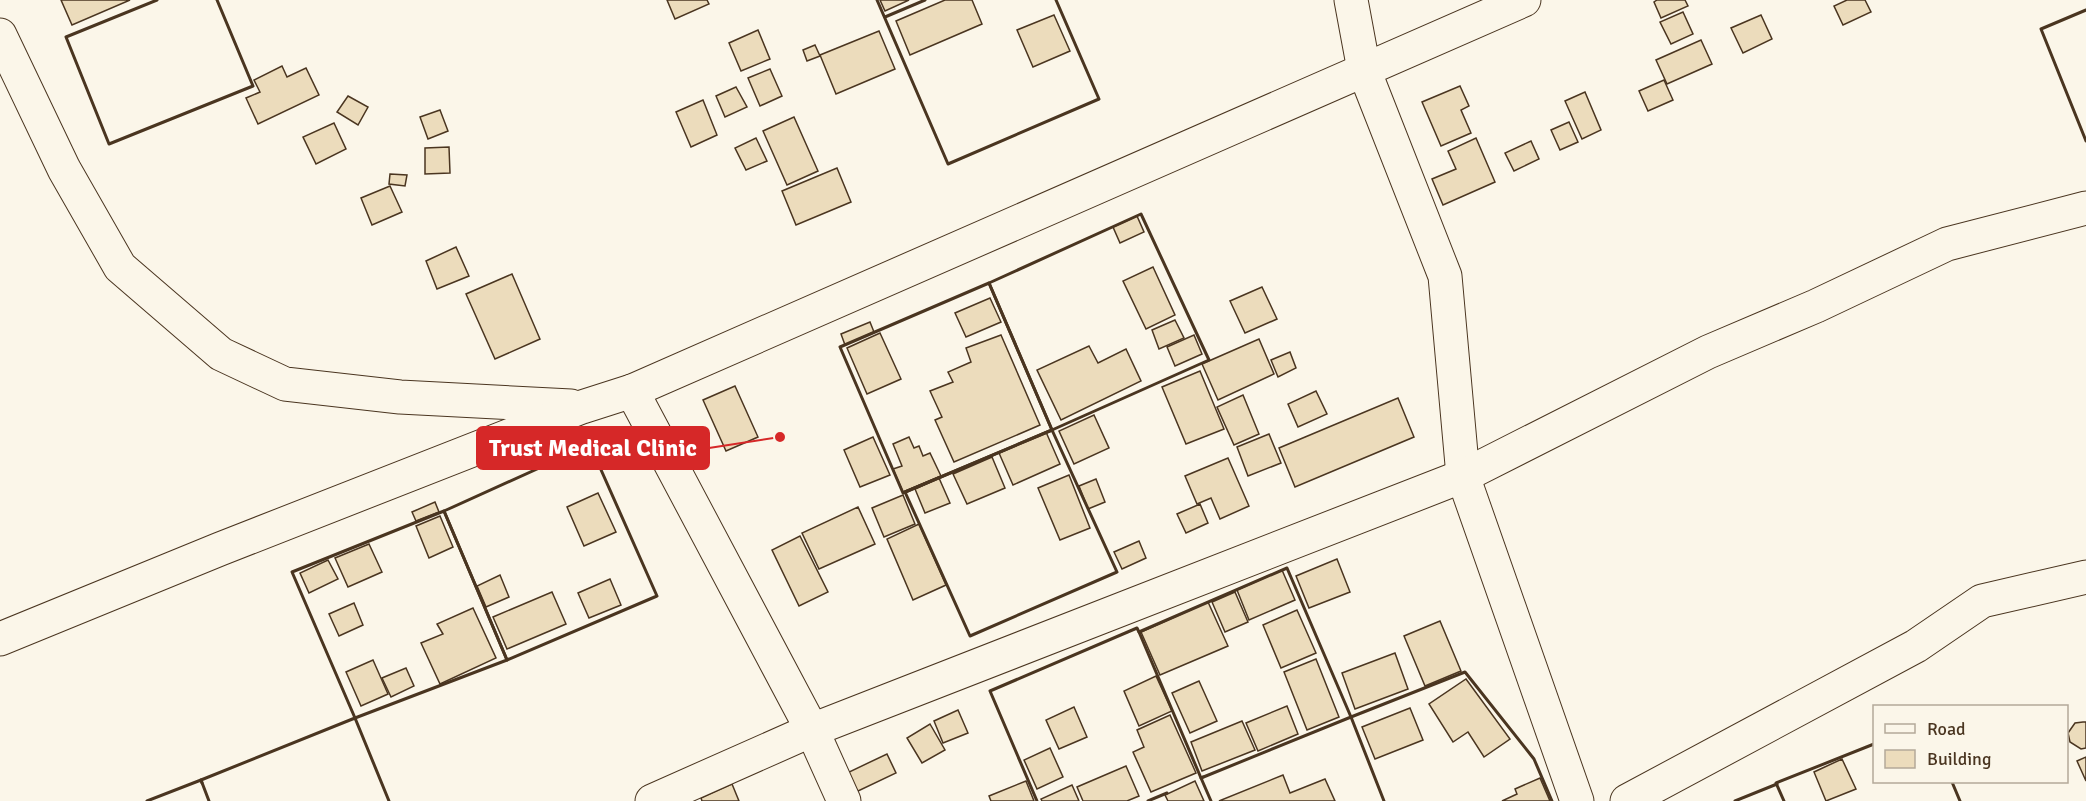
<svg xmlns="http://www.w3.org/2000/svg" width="2086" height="801" font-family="Signika,sans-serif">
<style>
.building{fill:#ecdcbc;stroke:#4a3520;stroke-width:1.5}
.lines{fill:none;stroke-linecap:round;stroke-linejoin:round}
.street-casing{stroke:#4a3520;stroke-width:35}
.street{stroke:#fbf6e9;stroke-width:33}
.wall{stroke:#4a3520;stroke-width:3}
.leader{fill:none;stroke:#d62828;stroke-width:2}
.callout-dot{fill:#d62828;stroke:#fbf6e9;stroke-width:2}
.callout{fill:#d62828;stroke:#d62828;stroke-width:2}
.callout-label{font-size:24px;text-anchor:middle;font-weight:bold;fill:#fff}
</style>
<rect width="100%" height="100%" fill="#fbf6e9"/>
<!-- building -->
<g class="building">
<path d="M 61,0 L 130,0 L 72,25 Z"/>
<path d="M 667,0 L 707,0 L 709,4 L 675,19 Z"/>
<path d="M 880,0 L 909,0 L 885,11 Z"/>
<path d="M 945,0 L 972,0 L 982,24 L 910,55 L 896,21 Z"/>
<path d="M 1657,0 L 1685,0 L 1688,6 L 1661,18 L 1654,2 Z"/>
<path d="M 1847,0 L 1865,0 L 1871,12 L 1843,25 L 1834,6 Z"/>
<path d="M 1683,12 L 1693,34 L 1671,44 L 1660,22 Z"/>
<path d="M 1054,15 L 1070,51 L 1033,67 L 1017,30 Z"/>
<path d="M 1761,15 L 1772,39 L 1743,53 L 1731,28 Z"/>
<path d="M 758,30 L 770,59 L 741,71 L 729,43 Z"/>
<path d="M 879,31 L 895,69 L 836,94 L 820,55 Z"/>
<path d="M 1701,40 L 1712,64 L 1667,84 L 1656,60 Z"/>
<path d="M 815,45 L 820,56 L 807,61 L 803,50 Z"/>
<path d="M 282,66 L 287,77 L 306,68 L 319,95 L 258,124 L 246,98 L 260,92 L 254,80 Z"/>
<path d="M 770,69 L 782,96 L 760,106 L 748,78 Z"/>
<path d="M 1664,80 L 1673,100 L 1648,111 L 1639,91 Z"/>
<path d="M 1460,86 L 1469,106 L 1461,110 L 1471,133 L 1441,146 L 1422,102 Z"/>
<path d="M 736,87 L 747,107 L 725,117 L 716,96 Z"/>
<path d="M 1585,92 L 1601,130 L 1582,139 L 1565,101 Z"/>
<path d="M 348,96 L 368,107 L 358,125 L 337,112 Z"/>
<path d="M 703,100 L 717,135 L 691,147 L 676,112 Z"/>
<path d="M 440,110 L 448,131 L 428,139 L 420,117 Z"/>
<path d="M 794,117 L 818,171 L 787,185 L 763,131 Z"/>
<path d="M 1569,122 L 1578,142 L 1560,150 L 1551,130 Z"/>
<path d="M 334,123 L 346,149 L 316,164 L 303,137 Z"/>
<path d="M 756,138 L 767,161 L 746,170 L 735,148 Z"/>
<path d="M 1476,138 L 1495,182 L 1443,205 L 1432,179 L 1456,169 L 1448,151 Z"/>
<path d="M 1531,141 L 1539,159 L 1514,171 L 1505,153 Z"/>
<path d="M 449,147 L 450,173 L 425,174 L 425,148 Z"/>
<path d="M 837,168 L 851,202 L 796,225 L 782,191 Z"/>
<path d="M 390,174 L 407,175 L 405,186 L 389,184 Z"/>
<path d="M 390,186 L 402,212 L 372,225 L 361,198 Z"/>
<path d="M 1137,216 L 1144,232 L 1120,243 L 1113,227 Z"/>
<path d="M 456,247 L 469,276 L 437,289 L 426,261 Z"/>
<path d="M 1153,267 L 1175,315 L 1146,329 L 1123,281 Z"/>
<path d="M 512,274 L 540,339 L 495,359 L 466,294 Z"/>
<path d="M 1262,287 L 1277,319 L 1245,333 L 1230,301 Z"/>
<path d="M 990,298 L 1001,322 L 966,337 L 955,313 Z"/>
<path d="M 1175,320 L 1184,338 L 1159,349 L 1152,330 Z"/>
<path d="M 870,322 L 874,332 L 845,345 L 841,334 Z"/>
<path d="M 880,333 L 901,379 L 867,394 L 847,348 Z"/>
<path d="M 1001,335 L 1040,425 L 954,462 L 935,420 L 942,417 L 930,391 L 953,382 L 948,372 L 971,362 L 966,348 Z"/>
<path d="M 1194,335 L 1202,354 L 1175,366 L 1167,347 Z"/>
<path d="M 1259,339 L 1274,374 L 1218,400 L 1202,364 Z"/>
<path d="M 1089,346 L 1098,363 L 1126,349 L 1141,381 L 1061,420 L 1037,370 Z"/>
<path d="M 1290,352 L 1296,368 L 1278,377 L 1271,360 Z"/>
<path d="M 1200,371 L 1224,429 L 1186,444 L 1162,387 Z"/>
<path d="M 735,386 L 758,437 L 726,451 L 703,400 Z"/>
<path d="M 1316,391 L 1327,414 L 1298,427 L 1288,404 Z"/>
<path d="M 1243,395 L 1259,434 L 1234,445 L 1217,407 Z"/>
<path d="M 1398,398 L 1414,437 L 1295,487 L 1279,448 Z"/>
<path d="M 1094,415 L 1109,448 L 1074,464 L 1059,431 Z"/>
<path d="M 1046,432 L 1060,464 L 1013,485 L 999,453 Z"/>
<path d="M 1269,434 L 1281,463 L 1248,476 L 1237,447 Z"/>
<path d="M 873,437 L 890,475 L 860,487 L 844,450 Z"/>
<path d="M 909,437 L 914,448 L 919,446 L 923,456 L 930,453 L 941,476 L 903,492 L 893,469 L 902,466 L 893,444 Z"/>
<path d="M 992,457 L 1005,488 L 967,504 L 953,474 Z"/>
<path d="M 1228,458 L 1249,506 L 1220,519 L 1211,498 L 1197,504 L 1185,476 Z"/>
<path d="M 1069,475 L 1090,528 L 1060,540 L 1038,488 Z"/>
<path d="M 939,478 L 950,503 L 925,513 L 915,489 Z"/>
<path d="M 1096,479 L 1105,502 L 1088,509 L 1079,486 Z"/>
<path d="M 598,493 L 616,532 L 584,546 L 567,507 Z"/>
<path d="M 903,495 L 915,524 L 884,537 L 872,508 Z"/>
<path d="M 435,502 L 439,512 L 416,521 L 412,512 Z"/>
<path d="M 1200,504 L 1208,523 L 1186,533 L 1177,514 Z"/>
<path d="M 858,507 L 875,544 L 819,569 L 802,533 Z"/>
<path d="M 440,516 L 453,547 L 429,558 L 416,526 Z"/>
<path d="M 919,524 L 946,585 L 913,600 L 887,539 Z"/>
<path d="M 800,536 L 828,592 L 799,606 L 772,550 Z"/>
<path d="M 1139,541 L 1146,558 L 1122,569 L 1114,552 Z"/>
<path d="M 369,544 L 382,572 L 348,587 L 335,558 Z"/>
<path d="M 1337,559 L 1350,592 L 1309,608 L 1296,576 Z"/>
<path d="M 328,560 L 338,579 L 309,593 L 300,573 Z"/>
<path d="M 1282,570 L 1295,600 L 1249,620 L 1237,590 Z"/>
<path d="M 500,575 L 509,597 L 486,607 L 477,586 Z"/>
<path d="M 610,579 L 621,605 L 589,618 L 578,593 Z"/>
<path d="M 552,592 L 566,624 L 507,649 L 493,617 Z"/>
<path d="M 1235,592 L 1248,622 L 1225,632 L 1212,602 Z"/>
<path d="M 1208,602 L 1228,646 L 1160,675 L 1141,632 Z"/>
<path d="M 354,603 L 363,625 L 339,636 L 329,614 Z"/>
<path d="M 473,608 L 496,658 L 440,684 L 421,643 L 443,634 L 437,624 Z"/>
<path d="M 1297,610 L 1316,653 L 1281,668 L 1263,625 Z"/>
<path d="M 1440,621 L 1461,671 L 1425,686 L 1404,636 Z"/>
<path d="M 1395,653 L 1408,689 L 1355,709 L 1342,673 Z"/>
<path d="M 1316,659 L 1339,717 L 1307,730 L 1284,672 Z"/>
<path d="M 373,660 L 388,694 L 361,706 L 346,672 Z"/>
<path d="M 406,668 L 414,686 L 391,697 L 382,678 Z"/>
<path d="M 1156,676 L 1172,711 L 1139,726 L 1124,691 Z"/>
<path d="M 1466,679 L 1510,739 L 1484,757 L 1468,732 L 1453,742 L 1429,704 Z"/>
<path d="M 1199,681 L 1217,721 L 1190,733 L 1172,693 Z"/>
<path d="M 1287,706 L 1298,734 L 1258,751 L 1246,723 Z"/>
<path d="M 1074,707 L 1087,737 L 1059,749 L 1046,720 Z"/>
<path d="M 1410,708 L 1423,740 L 1375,759 L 1362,727 Z"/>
<path d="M 958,710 L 968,733 L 943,743 L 934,721 Z"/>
<path d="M 1170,715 L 1196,773 L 1151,792 L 1133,752 L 1144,747 L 1137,730 Z"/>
<path d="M 1242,721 L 1255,750 L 1202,771 L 1191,742 Z"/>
<path d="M 2083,722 L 2086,722 L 2086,748 L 2081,749 L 2070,742 L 2068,733 L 2075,723 Z"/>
<path d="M 930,724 L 945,750 L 922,763 L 907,738 Z"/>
<path d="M 1050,748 L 1063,777 L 1037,789 L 1024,760 Z"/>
<path d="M 887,754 L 896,773 L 856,792 L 847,773 Z"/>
<path d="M 2086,757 L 2086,781 L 2077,761 Z"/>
<path d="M 1842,759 L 1856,789 L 1826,801 L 1814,772 Z"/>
<path d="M 1126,766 L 1139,796 L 1127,801 L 1083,801 L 1077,787 Z"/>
<path d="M 1283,775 L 1290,793 L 1325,779 L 1335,801 L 1219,801 Z"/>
<path d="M 1540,778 L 1550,801 L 1502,801 L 1517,794 L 1515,789 Z"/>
<path d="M 1026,781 L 1034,801 L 991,801 L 989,796 Z"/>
<path d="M 1195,781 L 1204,801 L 1168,801 L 1165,795 Z"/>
<path d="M 732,784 L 739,801 L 702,801 L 701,798 Z"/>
<path d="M 1072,785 L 1079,801 L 1042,801 L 1041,799 Z"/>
</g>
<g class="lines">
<defs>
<g id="street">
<path d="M 1351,0 L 1364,70 L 1445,276 L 1463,476 L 1577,801"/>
<path d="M 0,35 L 64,169 L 120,267 L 221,354 L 285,384 L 400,397 L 571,406"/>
<path d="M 632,391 L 812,730 L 844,801"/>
<path d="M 0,639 L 220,549 L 582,407 L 632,391 L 1524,0"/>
<path d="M 652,801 L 812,730 L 1463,476 L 1708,352 L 1816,306 L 1947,244 L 2086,208"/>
<path d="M 1627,801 L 1916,646 L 1982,601 L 2086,577"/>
</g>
</defs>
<!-- street casing -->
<use href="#street" class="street-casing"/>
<!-- street -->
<use href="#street" class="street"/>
<!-- wall -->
<g class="wall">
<path d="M 157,0 L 66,37 L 109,144 L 253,86 L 217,0"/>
<path d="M 877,0 L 948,164 L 1099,99 L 1056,0"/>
<path d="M 2086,10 L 2041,29 L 2086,141"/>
<path d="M 885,17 L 925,0"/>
<path d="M 1141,214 L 1209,360 L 1052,430 L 989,283 Z"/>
<path d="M 989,283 L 1052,430 L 903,493 L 840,347 Z"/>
<path d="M 1052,430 L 1117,572 L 970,636 L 905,492 Z"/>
<path d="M 590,445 L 657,596 L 507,660 L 444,511 Z"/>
<path d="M 444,511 L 507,660 L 355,718 L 292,572 Z"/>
<path d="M 1287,568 L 1351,717 L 1201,778 L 1139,632 Z"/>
<path d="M 1203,777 L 1201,778 L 1211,801"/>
<path d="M 1952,782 L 1960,801"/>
<path d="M 147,801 L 201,780 L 202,783"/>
<path d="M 209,801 L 201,780 L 355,718 L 389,801"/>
<path d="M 1037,801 L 990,691 L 1137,628 L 1139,632"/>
<path d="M 1148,801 L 1167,793"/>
<path d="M 1384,801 L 1351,717 L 1465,672 L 1534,759 L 1552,801"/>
<path d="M 1735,801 L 1777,784"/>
<path d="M 1784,801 L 1776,783 L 1874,744"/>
</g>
</g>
<!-- callouts -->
<path class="leader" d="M780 437L709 448"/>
<circle class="callout-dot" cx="780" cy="437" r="6"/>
<rect class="callout" x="477" y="427" width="232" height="42" rx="6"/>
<g class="callout-label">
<text x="593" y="456">Trust Medical Clinic</text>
</g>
<!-- legend -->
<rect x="1873" y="705" width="195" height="78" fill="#fbf6e9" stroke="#b4a999" stroke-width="1.5"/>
<rect x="1885" y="724" width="30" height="9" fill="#fbf6e9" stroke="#b4a999" stroke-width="1.5"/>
<text x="1927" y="735" font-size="18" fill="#4a3520">Road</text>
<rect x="1885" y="750" width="30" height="18" fill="#ecdcbc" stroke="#b4a999" stroke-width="1.5"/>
<text x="1927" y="765" font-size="18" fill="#4a3520">Building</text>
</svg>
